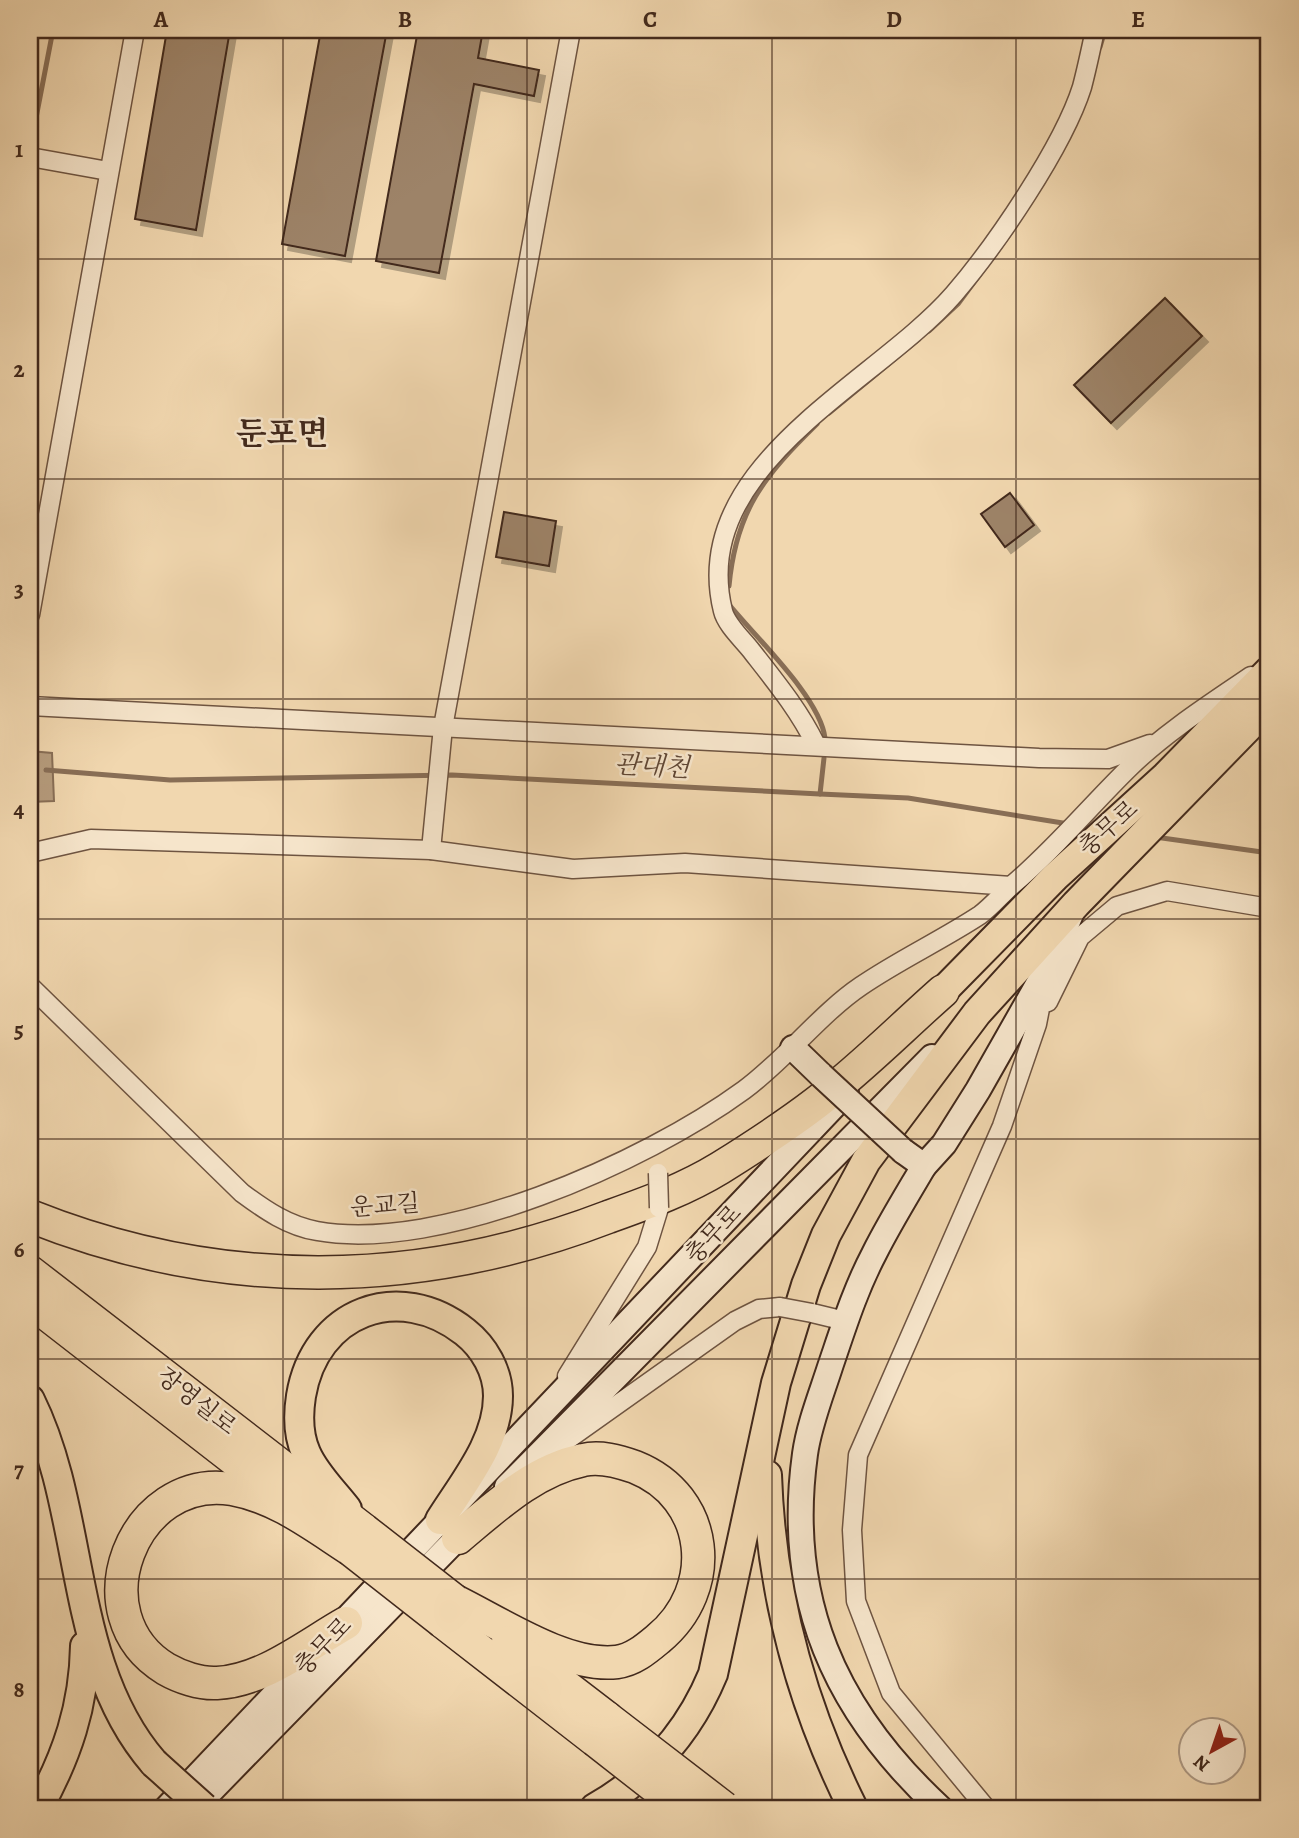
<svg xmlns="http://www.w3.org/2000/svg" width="1299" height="1838" font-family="Alegreya,'Noto Serif KR',serif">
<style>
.water{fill:#b69c7d;stroke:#886e56;stroke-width:2}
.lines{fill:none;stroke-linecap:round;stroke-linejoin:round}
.stream{stroke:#886e56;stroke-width:5}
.building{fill:#9d8368;stroke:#42291c;stroke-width:2;filter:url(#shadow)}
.street-casing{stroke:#6e5441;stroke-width:21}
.secondary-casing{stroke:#42291c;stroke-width:28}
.primary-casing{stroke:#42291c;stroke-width:32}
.highway-casing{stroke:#42291c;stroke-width:35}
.street{stroke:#f6e5cb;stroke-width:18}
.secondary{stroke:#f6e5cb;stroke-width:24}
.primary{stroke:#f1d7af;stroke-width:28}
.highway{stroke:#f1d7af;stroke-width:32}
.street-bridge-casing{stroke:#6e5441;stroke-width:21;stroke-linecap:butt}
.secondary-bridge-casing{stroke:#42291c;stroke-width:28;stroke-linecap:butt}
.primary-bridge-casing{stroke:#42291c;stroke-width:32;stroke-linecap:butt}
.highway-bridge-casing{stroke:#42291c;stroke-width:35;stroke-linecap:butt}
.street-bridge{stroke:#f6e5cb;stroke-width:18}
.secondary-bridge{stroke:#f6e5cb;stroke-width:24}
.primary-bridge{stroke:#f1d7af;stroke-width:28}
.highway-bridge{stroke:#f1d7af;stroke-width:32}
.grid{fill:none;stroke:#42291c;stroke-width:2;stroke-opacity:0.55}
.labels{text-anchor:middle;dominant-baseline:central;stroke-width:5;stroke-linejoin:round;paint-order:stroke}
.street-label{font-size:24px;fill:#42291c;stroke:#f6e5cb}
.water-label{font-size:26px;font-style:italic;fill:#5f4634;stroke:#f6e5cb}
.district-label{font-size:32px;font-weight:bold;fill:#42291c;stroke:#f6e5cb}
.neatline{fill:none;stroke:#42291c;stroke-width:2.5}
.grid-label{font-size:23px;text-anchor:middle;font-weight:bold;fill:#42291c}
</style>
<defs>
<filter id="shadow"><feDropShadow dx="6" dy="6" stdDeviation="0" flood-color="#0004"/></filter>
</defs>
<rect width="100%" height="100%" fill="#f1d7af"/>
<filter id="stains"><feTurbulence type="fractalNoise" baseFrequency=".00286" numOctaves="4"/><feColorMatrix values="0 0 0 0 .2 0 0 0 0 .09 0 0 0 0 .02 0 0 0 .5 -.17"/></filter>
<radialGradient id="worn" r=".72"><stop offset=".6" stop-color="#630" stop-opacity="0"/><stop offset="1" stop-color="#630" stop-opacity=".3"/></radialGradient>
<!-- water -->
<path class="water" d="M 30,751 L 52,753 L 54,801 L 30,802 Z"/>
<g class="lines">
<!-- stream -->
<g class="stream">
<path d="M 1100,47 L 1105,30"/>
<path d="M 30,149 L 53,30"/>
<path d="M 929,331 L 958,304 L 1012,231"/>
<path d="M 829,413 L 919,339"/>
<path d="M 729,586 C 736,510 764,476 817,424"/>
<path d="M 727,602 C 754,636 820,697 825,738"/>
<path d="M 46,770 L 170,780 L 452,775 L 820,794 L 908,798 L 1069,824"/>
<path d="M 820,794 L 824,758"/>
<path d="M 1155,837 L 1269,853"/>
</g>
</g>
<!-- building -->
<g class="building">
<path d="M 167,30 L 230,30 L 196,230 L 135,219 Z"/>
<path d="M 321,30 L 387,30 L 345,256 L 282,244 Z"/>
<path d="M 418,30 L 483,30 L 478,58 L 539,70 L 534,96 L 474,84 L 439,273 L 376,261 Z"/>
<path d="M 1165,298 L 1202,336 L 1111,423 L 1074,385 Z"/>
<path d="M 1010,493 L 1034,525 L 1005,547 L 981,514 Z"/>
<path d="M 504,512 L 556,521 L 549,566 L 496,557 Z"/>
</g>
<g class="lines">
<defs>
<g id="street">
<path d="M 30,157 L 108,171"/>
<path d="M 30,615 L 135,30"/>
<path d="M 30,706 L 1039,758 L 1108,759 L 1150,744"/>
<path d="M 816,745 C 799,710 775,681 750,649 C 742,639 726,624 723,611 C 687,465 876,384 954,294 C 996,245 1063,147 1082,87 C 1087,68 1091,49 1095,30"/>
<path d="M 431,850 L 443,727 L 571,30"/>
<path d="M 30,853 L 91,839 L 431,850 L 573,869 L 685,863 L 1011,886"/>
<path d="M 30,986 L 242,1193 C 265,1210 288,1226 317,1231 C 441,1253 644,1163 744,1090 C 785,1060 821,1013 861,986 C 899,960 942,940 980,915 C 991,907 1001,895 1011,886 C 1054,850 1090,806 1130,767 C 1166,732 1210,704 1251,676"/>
<path d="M 1048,1002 L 1080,937 L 1117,906 L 1167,891 L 1269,908"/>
<path d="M 812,1313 L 845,1321"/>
<path d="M 567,1376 L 647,1247 L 659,1208"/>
<path d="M 556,1448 L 735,1321 L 759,1309 L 780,1307"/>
<path d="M 986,1808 L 891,1693 L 856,1601 L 852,1530 L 858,1455 L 1002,1126 L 1037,1024 L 1045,983"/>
</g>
<g id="secondary">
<path d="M 793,1048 L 821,1075"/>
<path d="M 903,1151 L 924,1166 C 907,1195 889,1224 874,1254 C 855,1290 843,1329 830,1367 C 821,1395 809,1425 805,1454 C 785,1599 834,1710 940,1808"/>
<path d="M 924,1166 L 944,1144 L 978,1090 L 1049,965 L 1071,914"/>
<path d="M 507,1487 L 932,1057"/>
<path d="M 167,1808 L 846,1093"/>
<path d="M 194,1808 L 470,1525"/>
</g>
<g id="primary">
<path d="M 943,991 L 1055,877 L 1166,776 L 1269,671"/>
<path d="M 30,1400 C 87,1515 67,1663 154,1763"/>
<path d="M 767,1475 C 771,1594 800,1702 853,1808"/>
<path d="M 347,1509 C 334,1492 315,1474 306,1453 C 298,1435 298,1415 301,1396 C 315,1311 399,1280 465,1332 C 484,1347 498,1371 498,1396 C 498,1442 463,1483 440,1520"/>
<path d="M 38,1808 C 67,1756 84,1706 85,1646"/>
<path d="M 595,1808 C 649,1777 689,1732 713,1674 L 776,1383 L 806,1285 L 826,1235 L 866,1161 L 977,1013 L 1076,904 L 1269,706"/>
</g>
<g id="highway">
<path d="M 30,1216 C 220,1292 418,1290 608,1217 C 647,1203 684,1190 720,1168 C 752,1148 786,1126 816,1103 C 861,1069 901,1028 943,991"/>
<path d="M 30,1272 L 364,1530"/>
<path d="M 30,1301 L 280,1495"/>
<path d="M 455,1601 C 500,1623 566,1668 617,1662 C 633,1660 646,1649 658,1639 C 719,1589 710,1497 635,1467 C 618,1461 600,1456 583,1460 C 534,1470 495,1507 458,1538"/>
<path d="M 443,1622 L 595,1740"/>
<path d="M 346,1623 C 307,1645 263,1681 217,1683 C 200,1684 180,1677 166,1669 C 77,1615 133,1473 232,1489 C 277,1497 313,1525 350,1549"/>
<path d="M 508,1642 L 607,1718"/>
</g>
</defs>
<!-- street casing -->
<use href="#street" class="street-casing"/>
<!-- secondary casing -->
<use href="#secondary" class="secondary-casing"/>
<!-- primary casing -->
<use href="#primary" class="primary-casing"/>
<!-- highway casing -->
<use href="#highway" class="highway-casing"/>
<!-- street -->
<use href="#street" class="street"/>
<!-- secondary -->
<use href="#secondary" class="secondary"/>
<!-- primary -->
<use href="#primary" class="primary"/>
<!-- highway -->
<use href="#highway" class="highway"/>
<defs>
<g id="street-bridge">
<path d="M 658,1173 L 659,1208"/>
<path d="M 780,1307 L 812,1313"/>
</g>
<path id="secondary-bridge" d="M 821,1075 L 903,1151"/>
<path id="primary-bridge" d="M 154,1763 L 204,1808"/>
<g id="highway-bridge">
<path d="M 364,1530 L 455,1601"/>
<path d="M 350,1549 L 443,1622"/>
<path d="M 607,1718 L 724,1808"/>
<path d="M 595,1740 L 682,1808"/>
</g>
</defs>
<!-- street-bridge casing -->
<use href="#street-bridge" class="street-bridge-casing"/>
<!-- secondary-bridge casing -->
<use href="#secondary-bridge" class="secondary-bridge-casing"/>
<!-- primary-bridge casing -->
<use href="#primary-bridge" class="primary-bridge-casing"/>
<!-- highway-bridge casing -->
<use href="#highway-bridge" class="highway-bridge-casing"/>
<!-- street-bridge -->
<use href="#street-bridge" class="street-bridge"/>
<!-- secondary-bridge -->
<use href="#secondary-bridge" class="secondary-bridge"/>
<!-- primary-bridge -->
<use href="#primary-bridge" class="primary-bridge"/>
<!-- highway-bridge -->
<use href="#highway-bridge" class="highway-bridge"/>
</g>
<!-- grid -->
<path class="grid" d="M 283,30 L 283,1808M 527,30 L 527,1808M 772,30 L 772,1808M 1016,30 L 1016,1808M 30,259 L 1269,259M 30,479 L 1269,479M 30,699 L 1269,699M 30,919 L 1269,919M 30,1139 L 1269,1139M 30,1359 L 1269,1359M 30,1579 L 1269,1579"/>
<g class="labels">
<!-- street labels -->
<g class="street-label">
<text transform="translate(1108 828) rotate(-42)">충무로</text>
<text transform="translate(385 1205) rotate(-4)">운교길</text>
<text transform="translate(713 1234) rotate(-47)">충무로</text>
<text transform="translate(197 1401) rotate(38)">장영실로</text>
<text transform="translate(323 1646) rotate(-46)">충무로</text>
</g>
<!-- water labels -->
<g class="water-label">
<text transform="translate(652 766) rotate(3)">관대천</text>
</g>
<!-- district labels -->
<g class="district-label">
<text x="282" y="433">둔포면</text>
</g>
</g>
<!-- margin -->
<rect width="1299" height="1838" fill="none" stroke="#f1d7af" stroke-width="77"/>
<!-- north arrow -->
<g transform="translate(1212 1751) rotate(220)"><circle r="33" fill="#f6e5cb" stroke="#ae9a85" stroke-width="2"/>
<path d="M0-5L12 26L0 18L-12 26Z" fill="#8f2418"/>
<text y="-10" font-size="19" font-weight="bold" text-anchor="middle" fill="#42291c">N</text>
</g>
<rect x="38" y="38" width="1222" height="1762" class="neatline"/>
<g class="grid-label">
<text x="161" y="27">A</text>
<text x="405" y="27">B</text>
<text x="650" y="27">C</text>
<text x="894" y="27">D</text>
<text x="1138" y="27">E</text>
<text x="19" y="157">1</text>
<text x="19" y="377">2</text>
<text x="19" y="597">3</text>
<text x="19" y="817">4</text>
<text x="19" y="1037">5</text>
<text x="19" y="1257">6</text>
<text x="19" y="1477">7</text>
<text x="19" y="1697">8</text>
</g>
<rect width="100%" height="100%" filter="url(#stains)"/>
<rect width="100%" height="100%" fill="url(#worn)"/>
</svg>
